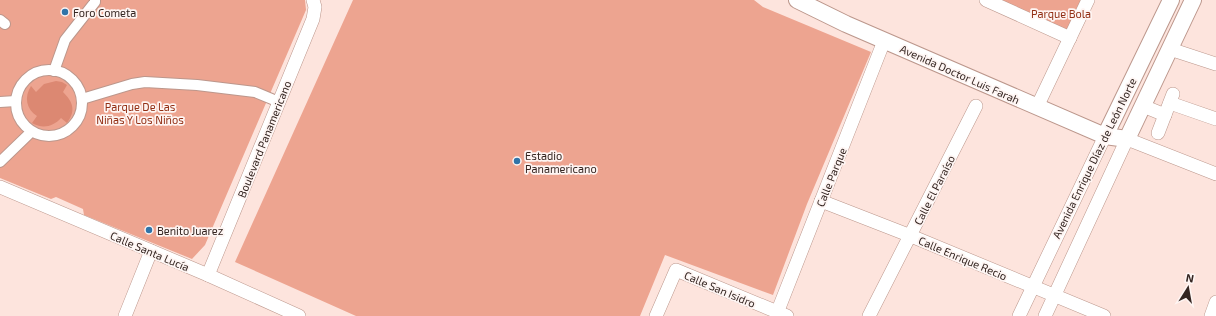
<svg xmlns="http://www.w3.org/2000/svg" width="1216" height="316" font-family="'Exo 2',sans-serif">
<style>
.green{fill:#eda490}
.water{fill:#dc8872}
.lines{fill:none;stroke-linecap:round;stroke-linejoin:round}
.pedestrian-casing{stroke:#bc978c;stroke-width:12}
.minor-casing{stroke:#bc978c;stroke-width:14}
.tertiary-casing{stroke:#bc978c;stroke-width:18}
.pedestrian{stroke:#fff;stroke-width:10}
.minor{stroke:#fff;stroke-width:13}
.tertiary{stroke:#fff;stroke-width:16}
.poi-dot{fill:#3074a9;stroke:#fef5f3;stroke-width:1.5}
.labels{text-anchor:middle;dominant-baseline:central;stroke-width:3.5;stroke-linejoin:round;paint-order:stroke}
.poi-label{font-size:11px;fill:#342521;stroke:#fef5f3;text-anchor:start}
.park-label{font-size:11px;fill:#922f14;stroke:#fef5f3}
.street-label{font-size:11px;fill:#342521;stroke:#fef5f3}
</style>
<rect width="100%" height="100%" fill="#fde4dd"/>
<!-- green -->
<g class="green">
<path d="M 0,0 L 305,0 L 306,10 L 205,245 L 192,259 L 84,215 L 83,209 L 56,197 L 51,199 L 0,178 Z"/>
<path d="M 353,0 L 754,0 L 763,7 L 871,52 L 807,204 L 773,295 L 665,255 L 640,316 L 356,316 L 235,262 Z"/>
<path d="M 999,0 L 1083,0 L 1068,30 Z"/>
</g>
<!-- water -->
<path class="water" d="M 56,81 L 62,82 L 67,85 L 63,92 C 72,101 77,110 67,123 L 61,118 C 53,127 42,129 32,123 L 37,116 C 26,109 24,97 31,86 L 36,92 L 44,84 Z"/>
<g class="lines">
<defs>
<g id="pedestrian">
<path d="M 0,20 L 5,24"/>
<circle cx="49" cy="103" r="33"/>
<path d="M 54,71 L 65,40 L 95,2 L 95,0"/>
<path d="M 82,99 L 132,84 L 145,82 L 197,85 L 255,92 L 279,102"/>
<path d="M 0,102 L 16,101"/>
<path d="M 0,162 L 31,132"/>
</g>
<g id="minor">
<path d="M 986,0 L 1070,38"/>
<path d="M 1170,49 L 1216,64"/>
<path d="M 1170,103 L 1216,119"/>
<path d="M 1143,106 L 1165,115"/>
<path d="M 1037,107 L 1088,0"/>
<path d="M 1158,133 L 1173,94"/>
<path d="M 0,187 L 208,275 L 299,316"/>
<path d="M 821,201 L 911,236 L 1104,316"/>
<path d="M 208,275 L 313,19 L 315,7 L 313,0"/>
<path d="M 777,313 L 884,41"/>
<path d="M 125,316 L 151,251"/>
<path d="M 656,316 L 676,270 L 787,316"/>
<path d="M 869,316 L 976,106"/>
<path d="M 1019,316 L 1105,136"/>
<path d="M 1045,316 L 1127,139 L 1216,174"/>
<path d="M 1211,316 L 1216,302"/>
</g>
<g id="tertiary">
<path d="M 797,0 L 846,24 L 1105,136 L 1127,139 L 1193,0"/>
<path d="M 1105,136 L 1171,0"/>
</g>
</defs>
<!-- pedestrian casing -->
<use href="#pedestrian" class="pedestrian-casing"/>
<!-- minor casing -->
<use href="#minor" class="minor-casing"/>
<!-- tertiary casing -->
<use href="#tertiary" class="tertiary-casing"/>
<!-- pedestrian -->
<use href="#pedestrian" class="pedestrian"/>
<!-- minor -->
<use href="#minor" class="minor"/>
<!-- tertiary -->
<use href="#tertiary" class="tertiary"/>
</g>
<!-- markers -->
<g class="poi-dot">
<circle cx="65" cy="12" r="4"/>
<circle cx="517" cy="161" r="4"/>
<circle cx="149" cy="230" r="4"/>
</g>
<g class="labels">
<!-- poi labels -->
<g class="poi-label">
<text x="73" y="12">Foro Cometa</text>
<text x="525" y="155">Estadio<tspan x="525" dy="13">Panamericano</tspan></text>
<text x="157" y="230">Benito Juarez</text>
</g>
<!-- park labels -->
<g class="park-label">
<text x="1061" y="13">Parque Bola</text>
<text x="140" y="106">Parque De Las<tspan x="140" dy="13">Niñas Y Los Niños</tspan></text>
</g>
<!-- street labels -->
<g class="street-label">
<text transform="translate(960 74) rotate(24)">Avenida Doctor Luis Farah</text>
<text transform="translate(264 139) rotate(-68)">Boulevard Panamericano</text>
<text transform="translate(1094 158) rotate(-64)">Avenida Enrique Díaz de León Norte</text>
<text transform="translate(831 177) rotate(-68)">Calle Parque</text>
<text transform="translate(934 190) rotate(-63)">Calle El Paraíso</text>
<text transform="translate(150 251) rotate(23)">Calle Santa Lucía</text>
<text transform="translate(963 258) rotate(23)">Calle Enrique Recio</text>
<text transform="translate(720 289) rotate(23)">Calle San Isidro</text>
</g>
</g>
<!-- north arrow -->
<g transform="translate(1188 288) rotate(11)" stroke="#fef5f3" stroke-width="3" paint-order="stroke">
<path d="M0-3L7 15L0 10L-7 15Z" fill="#342521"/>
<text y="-6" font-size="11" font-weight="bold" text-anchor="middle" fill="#342521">N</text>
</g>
</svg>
